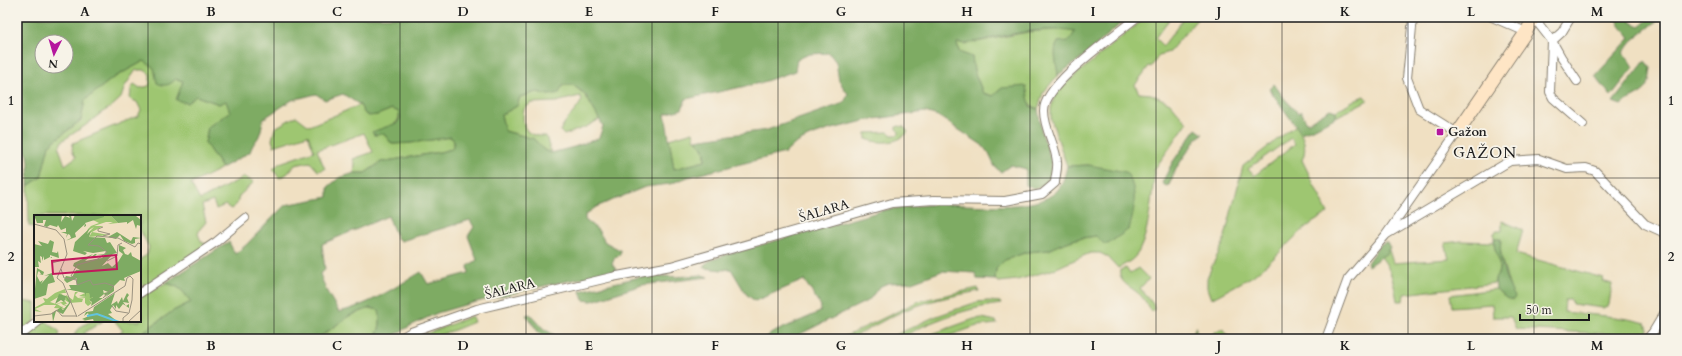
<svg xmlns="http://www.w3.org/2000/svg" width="1682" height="356" font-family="Cardo,serif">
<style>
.green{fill:#9ec671;stroke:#5d7146;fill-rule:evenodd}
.forest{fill:#7eab63;stroke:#4d6440;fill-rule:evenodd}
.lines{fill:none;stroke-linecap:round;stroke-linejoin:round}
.street-casing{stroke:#867e6f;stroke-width:10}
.secondary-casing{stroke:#867e6f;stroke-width:14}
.street{stroke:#fff;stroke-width:8}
.secondary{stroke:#fee5c5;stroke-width:12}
.grid{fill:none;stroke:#1c1c1c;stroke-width:1;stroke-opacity:0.55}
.poi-dot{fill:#b5179e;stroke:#f7f3e8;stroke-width:1.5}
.labels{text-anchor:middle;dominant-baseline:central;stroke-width:3.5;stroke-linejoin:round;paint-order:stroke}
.poi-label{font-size:13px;font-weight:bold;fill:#1c1c1c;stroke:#f7f3e8;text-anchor:start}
.street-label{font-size:13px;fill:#1c1c1c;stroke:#f7f3e8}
.quarter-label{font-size:15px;letter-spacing:1px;fill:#1c1c1c;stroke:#f7f3e8}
.inset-river{fill:none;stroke:#62c4e0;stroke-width:2}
.inset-road{fill:none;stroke:#9b9280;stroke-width:1}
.view{fill:#c2185b;fill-opacity:0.15;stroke:#c2185b;stroke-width:2}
.inset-edge{fill:none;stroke:#1c1c1c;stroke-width:2}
.neatline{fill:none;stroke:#1c1c1c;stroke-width:1.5}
.grid-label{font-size:13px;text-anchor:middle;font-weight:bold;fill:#1c1c1c}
</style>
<rect width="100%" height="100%" fill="#f7f3e8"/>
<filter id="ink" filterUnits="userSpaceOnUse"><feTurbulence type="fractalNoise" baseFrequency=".025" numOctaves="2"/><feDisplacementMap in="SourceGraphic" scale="8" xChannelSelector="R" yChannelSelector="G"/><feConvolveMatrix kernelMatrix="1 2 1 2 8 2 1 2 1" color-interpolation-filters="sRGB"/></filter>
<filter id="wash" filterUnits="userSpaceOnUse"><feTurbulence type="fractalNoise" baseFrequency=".012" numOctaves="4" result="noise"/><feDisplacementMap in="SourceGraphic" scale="16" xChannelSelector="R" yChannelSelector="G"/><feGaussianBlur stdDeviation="0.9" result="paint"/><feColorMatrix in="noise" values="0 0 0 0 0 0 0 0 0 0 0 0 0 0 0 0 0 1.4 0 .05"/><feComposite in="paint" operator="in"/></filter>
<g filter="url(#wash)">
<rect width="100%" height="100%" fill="#f0e0c2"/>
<!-- green -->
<g class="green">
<path d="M 1146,17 L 1171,17 L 1155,38 L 1163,46 L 1185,17 L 1199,17 L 1169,52 L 1159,55 L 1151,67 L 1149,66 L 1135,85 L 1139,93 L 1151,94 L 1170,103 L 1187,123 L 1154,170 L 1155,172 C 1151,196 1150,230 1139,251 C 1135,259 1126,264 1118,268 L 1108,257 L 1100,253 L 1090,253 L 1052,270 L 1017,280 L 999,282 L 995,280 L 996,269 L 1005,260 L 1027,252 L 1049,250 L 1061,244 L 1076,239 L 1096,236 L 1104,244 L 1089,165 L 1067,166 L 1051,119 L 1051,108 L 1055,95 L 1067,82 Z"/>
<path d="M 1062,29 L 1075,32 L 1069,42 L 1058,42 L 1056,58 L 1058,75 L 1043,93 L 1038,109 L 1002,88 L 993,96 L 983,93 L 974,71 L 972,57 L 959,52 L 957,42 L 966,44 L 1028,32 Z"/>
<path d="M 144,61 L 183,81 L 177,100 L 196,96 L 219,104 L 226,100 L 230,112 L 208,127 L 205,143 L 222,168 L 191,184 L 200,200 L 244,177 L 254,182 L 239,196 L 237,204 L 231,209 L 225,205 L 216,209 L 213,201 L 202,205 L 206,222 L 200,229 L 198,234 L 201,241 L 211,248 L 144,287 L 140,281 L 140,259 L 147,255 L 149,247 L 140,230 L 140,216 L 35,216 L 35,227 L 29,226 L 28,186 L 41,177 L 49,145 L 81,120 L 85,100 L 113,78 ZM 136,70 L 144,70 L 150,74 L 150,82 L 149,86 L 140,88 L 134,84 L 131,89 L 130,99 L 137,102 L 141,110 L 138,116 L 73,143 L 72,150 L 76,157 L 65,165 L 59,148 L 62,141 L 86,125 L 101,113 L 111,107 L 121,98 L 125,86 Z"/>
<path d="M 563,85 L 573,85 L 584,94 L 600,119 L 586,127 L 564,135 L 560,131 C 565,119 576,112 582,100 L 580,96 L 556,102 L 531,103 L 524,109 C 521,128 526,137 546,136 L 551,153 L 544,150 L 534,139 L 505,131 L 501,115 L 517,106 L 520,97 L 537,92 L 549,95 Z"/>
<path d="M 1365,96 L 1368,100 L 1336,117 L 1336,111 L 1356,99 Z"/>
<path d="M 360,105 L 365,114 L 377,115 L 392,109 L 399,112 C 401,126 385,129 374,135 L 384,134 L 392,144 L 411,143 L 451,137 L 454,141 L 452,149 L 440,152 L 381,162 L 365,173 L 354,173 L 355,164 L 353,159 L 373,152 L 364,133 L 317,150 L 325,169 L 318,171 L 310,162 L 295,165 L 287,174 L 279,178 L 273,169 L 280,163 L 314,151 L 308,135 L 274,146 L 272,140 L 275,128 L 296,116 L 309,126 Z"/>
<path d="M 1296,125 C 1303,136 1308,147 1302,160 L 1328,213 L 1312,223 L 1297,235 L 1274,258 L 1253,276 L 1211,299 L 1207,288 L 1207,279 L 1212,266 L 1223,244 L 1243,166 ZM 1291,138 L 1295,144 L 1254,176 L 1248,169 Z"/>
<path d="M 899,126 L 904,127 L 908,132 C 898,144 880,144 866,139 L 866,133 L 888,132 L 892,135 L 898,135 L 899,132 L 896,129 L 896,127 Z"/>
<path d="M 693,132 L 695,140 C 704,147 705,150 705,161 L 674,169 L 669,139 Z"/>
<path d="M 1502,221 L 1523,230 L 1516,254 L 1603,278 L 1602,281 L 1612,284 L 1609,305 L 1603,308 L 1572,304 L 1571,300 L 1565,300 L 1564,312 C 1592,315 1620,316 1646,323 L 1648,330 L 1644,336 L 1516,329 L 1511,317 L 1493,317 L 1492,304 L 1452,307 L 1450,295 L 1496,289 L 1506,298 L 1510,288 L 1502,261 L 1500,246 L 1501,240 L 1494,239 L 1494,233 L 1497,231 L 1502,231 Z"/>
<path d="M 1461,241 L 1494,242 C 1496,258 1504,263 1495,279 L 1495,283 L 1404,294 L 1403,301 L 1397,301 C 1394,285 1392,270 1381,257 L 1389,250 L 1393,263 L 1449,259 L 1445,243 Z"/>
<path d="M 1126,268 L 1130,274 L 1138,268 L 1149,279 L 1140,288 L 1153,304 L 1154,309 L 1152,312 C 1148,307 1146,301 1141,296 C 1133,287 1118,284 1120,270 Z"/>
<path d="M 165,283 C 180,286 182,290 191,302 L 173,311 L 133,339 L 111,339 L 123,331 L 115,321 L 140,321 L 140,298 Z"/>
<path d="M 978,288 L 979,291 C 952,296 926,301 901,312 C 883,320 866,331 849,339 L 840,339 L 919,301 Z"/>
<path d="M 17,300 L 35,303 L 35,321 L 21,330 L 17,330 Z"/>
<path d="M 988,301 L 1000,302 L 1001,304 C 975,307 952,314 928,324 C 914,330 902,339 887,339 L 934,317 L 977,302 Z"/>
<path d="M 370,308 L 379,310 C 381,319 381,334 372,339 L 317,339 L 349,316 Z"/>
<path d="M 472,316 L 474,322 C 455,330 435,339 413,339 Z"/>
<path d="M 982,318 L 996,321 L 997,324 L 977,326 L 940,339 L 932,338 L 932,334 L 974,319 Z"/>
<path d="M 43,321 L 46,321 L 60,332 L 58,339 L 17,339 L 17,336 L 34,331 Z"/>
<path d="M 93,321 L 103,321 L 84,333 L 90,339 L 77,339 L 73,337 C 78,329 83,323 93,321 Z"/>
<path d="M 1196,326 L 1196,337 L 1206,338 L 1220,329 L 1223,329 L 1231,339 L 1190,339 Z"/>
</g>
<!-- forest -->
<g class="forest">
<path d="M 17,17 L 1128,17 L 1083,57 L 1058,75 C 1057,65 1052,51 1058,42 L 1069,41 L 1075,32 C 1039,25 1000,37 966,44 L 957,43 L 959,52 L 972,57 L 974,71 L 983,93 L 993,96 L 1002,88 L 1026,86 L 1030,106 L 1038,109 L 1042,133 L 1051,160 L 1051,173 L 1046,183 L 1034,189 L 1026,185 L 1026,169 L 1011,165 L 1001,172 L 995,167 L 989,154 L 982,145 L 938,116 L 925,112 L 868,120 L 828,130 L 808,137 L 795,144 L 785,153 L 688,177 L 670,184 L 645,187 L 596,207 L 585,215 L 585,220 L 598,230 L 605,242 L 620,250 L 620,255 L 615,257 L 612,264 L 617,271 L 548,285 L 468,304 L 437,313 L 410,326 L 388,339 L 372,339 C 381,334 381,319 379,310 L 370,308 L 349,316 L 317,339 L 133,339 L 173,311 L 191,302 C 182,290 180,286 165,283 L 229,242 L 235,254 L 246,245 L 285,205 L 328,197 L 328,187 L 339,178 L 354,173 L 365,173 L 381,162 L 440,152 L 452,149 L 454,141 L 451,137 L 411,143 L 392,144 L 384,134 L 374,135 L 372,132 L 397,123 L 400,118 L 399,112 L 392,109 L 377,115 L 369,116 L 365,114 L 360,105 L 343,94 L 325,100 L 316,94 L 292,100 L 263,119 C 262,125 261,133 258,138 C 254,143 252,146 250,152 L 222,168 L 205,143 L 208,127 L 230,112 L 226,101 L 219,104 L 196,96 L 187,103 L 176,100 L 183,81 L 176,79 C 170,85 165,87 157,83 L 154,68 L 144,61 L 113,78 L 85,100 L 81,120 L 49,145 L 41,177 L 28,186 L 29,162 L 28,156 L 21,141 L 17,144 ZM 42,42 L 66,42 L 66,66 L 42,66 ZM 829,53 L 836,62 L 839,81 L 848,94 L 844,103 L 767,130 L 695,140 C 704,147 706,150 705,161 L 674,169 L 665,114 L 682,109 L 686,99 L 760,83 L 795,71 L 797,59 L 810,54 ZM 563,85 L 573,85 L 585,94 L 603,126 L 599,138 L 574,147 L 551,153 L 544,150 L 534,139 L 505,131 L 501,115 L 517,106 L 520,97 L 537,92 L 549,95 L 559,93 ZM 388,216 L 397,238 L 401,241 L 470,220 L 474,227 L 468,236 L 477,260 L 468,266 L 469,273 L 428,284 L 421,272 C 394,288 369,305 339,312 L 326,290 L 320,274 L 325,270 L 322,244 Z"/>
<path d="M 1617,17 L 1628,17 L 1631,22 L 1640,26 L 1651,17 L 1662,17 L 1632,41 L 1623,53 L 1629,59 L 1634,67 L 1611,96 L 1595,76 L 1630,38 C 1625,29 1619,29 1617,17 Z"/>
<path d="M 1645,61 L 1651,68 C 1650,73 1650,82 1647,87 C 1642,95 1629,98 1621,105 L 1613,102 Z"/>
<path d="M 1274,84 L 1284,98 L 1298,113 L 1301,111 L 1307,123 L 1330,109 L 1336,111 L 1336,117 L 1315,128 L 1301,133 L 1269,89 Z"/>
<path d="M 1196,129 L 1203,134 L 1197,138 L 1177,167 L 1169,185 L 1166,186 L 1162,183 L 1172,163 Z"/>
<path d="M 1089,165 L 1126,172 C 1138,189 1135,210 1129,229 L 1108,244 L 1104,244 L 1096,236 L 1076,239 L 1061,244 L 1049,250 L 1027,252 L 1005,260 L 996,269 L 995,280 L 977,279 L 975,273 L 942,271 L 909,283 L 908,282 L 888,283 L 879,287 L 869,300 L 790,339 L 764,339 L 772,333 L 820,312 L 821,306 L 804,280 L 755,301 L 746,294 L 731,269 L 722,270 L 704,268 L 704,265 L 709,261 L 725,255 L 885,210 C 903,207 921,205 940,204 C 969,204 1035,213 1057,191 C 1063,184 1065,175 1067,166 Z"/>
<path d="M 1494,239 L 1501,239 C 1498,258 1506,282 1515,297 L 1513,300 L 1506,298 L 1496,289 L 1495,279 C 1506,260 1493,257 1494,239 Z"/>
<path d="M 1386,242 L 1390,247 L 1387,253 L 1368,266 L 1367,263 L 1379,245 Z"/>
<path d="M 648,275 L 676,277 L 702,275 L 708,277 L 642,285 L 592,301 L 583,300 L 580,291 Z"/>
<path d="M 530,314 L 544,329 L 561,339 L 546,339 L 546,336 L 539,333 L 526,315 Z"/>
</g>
</g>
<g filter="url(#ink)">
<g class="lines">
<defs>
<g id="street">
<path d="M 1492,17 L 1526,32"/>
<path d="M 1571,17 L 1562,32 L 1552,41 L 1561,57 L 1577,81"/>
<path d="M 1534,18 L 1552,41 L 1550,92 L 1553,98 L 1583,124"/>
<path d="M 1387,234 L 1510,161 L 1539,159 L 1567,169 L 1586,168 L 1595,171 L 1645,224 L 1665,233"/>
<path d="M 140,293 L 216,242 L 245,218"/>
<path d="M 17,333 L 26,331 L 39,321"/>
<path d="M 399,339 L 411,332 L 477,309 L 612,277 L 671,266 L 892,203 L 934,200 L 1005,201 L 1042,194 L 1055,183 C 1055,177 1058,169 1057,162 C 1056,146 1044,129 1044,111 C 1043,84 1116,35 1137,17"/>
<path d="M 1326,339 L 1348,279 L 1385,236 L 1457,133 L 1419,109 L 1407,78 L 1413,17"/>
<path d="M 1647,339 L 1653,332 L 1665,312"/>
</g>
<path id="secondary" d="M 1457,133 L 1526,32 L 1534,17"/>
</defs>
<!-- street casing -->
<use href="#street" class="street-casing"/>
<!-- secondary casing -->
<use href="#secondary" class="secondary-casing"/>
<!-- street -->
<use href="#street" class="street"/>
<!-- secondary -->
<use href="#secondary" class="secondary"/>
</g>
</g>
<!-- grid -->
<path class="grid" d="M 148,17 L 148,339M 274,17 L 274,339M 400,17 L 400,339M 526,17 L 526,339M 652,17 L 652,339M 778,17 L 778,339M 904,17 L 904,339M 1030,17 L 1030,339M 1156,17 L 1156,339M 1282,17 L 1282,339M 1408,17 L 1408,339M 1534,17 L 1534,339M 17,178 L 1665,178"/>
<!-- markers -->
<rect class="poi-dot" x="1436" y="128" width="8" height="8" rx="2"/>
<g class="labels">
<!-- poi labels -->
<g class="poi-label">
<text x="1448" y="132">Gažon</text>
</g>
<!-- street labels -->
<g class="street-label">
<text transform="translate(824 211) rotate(-16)">ŠALARA</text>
<text transform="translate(510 289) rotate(-14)">ŠALARA</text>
</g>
<!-- quarter labels -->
<g class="quarter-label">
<text x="1485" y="153">GAŽON</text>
</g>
</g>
<!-- overview -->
<g transform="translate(34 215)">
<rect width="107" height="107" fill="#f0e0c2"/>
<path d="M 70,0 L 76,0 L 84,8 L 74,9 L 79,7 L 72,7 L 60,11 L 69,11 L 58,17 L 75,20 L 55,22 L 58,17 L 53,19 L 60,12 L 53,16 L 54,14 L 57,11 L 65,8 L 59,5 ZM 31,74 L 32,78 L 26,78 L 29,79 L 16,87 L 22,89 L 31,86 L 33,89 L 30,89 L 32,90 L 33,91 L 29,90 L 27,88 L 23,89 L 31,94 L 20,93 L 22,90 L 10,90 L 1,94 L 8,97 L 0,96 L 0,93 L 11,87 L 9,83 L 13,84 L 21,78 ZM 41,77 L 44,77 L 41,80 L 44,83 L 52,82 L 45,81 L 51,78 L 55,78 L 56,82 L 59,78 L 58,84 L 55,85 L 58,88 L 54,91 L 51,88 L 51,83 L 44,84 L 49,84 L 48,87 L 35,88 L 35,84 L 34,87 L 31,85 L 32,80 L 39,85 Z" fill="#9ec671"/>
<path d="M 0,0 L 28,0 L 27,7 L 31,1 L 36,3 L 34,0 L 37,0 L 38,6 L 41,0 L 70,0 L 70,2 L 51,8 L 52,10 L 52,11 L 50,12 L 51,9 L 41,18 L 42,22 L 31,26 L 37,23 L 36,20 L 34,19 L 32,23 L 33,19 L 27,17 L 32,17 L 32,13 L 27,15 L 24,10 L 23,12 L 16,10 L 13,12 L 10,11 L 12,5 L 9,5 L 9,8 L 3,8 ZM 76,0 L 105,0 L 102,1 L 107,5 L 107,11 L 103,10 L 102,14 L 99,5 L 93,9 L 93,7 L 84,8 ZM 56,13 L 53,19 L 57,16 L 55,22 L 71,23 L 73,28 L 76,27 L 83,38 L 79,39 L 68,51 L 74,48 L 78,52 L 84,47 L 89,39 L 85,36 L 85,30 L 92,33 L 89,35 L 91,39 L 94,40 L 97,37 L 98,41 L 107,46 L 107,56 L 90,63 L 91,66 L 86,65 L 80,71 L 80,76 L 70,83 L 74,79 L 71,81 L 70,78 L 74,77 L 69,75 L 70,79 L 65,83 L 69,83 L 57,91 L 58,87 L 55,85 L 59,82 L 56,83 L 55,78 L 52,78 L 52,82 L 51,78 L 32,74 L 37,74 L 35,70 L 43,70 L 43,63 L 33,68 L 30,65 L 32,61 L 38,62 L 42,55 L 46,55 L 39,51 L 40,48 L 59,39 L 51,46 L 68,43 L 71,40 L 63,39 L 60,42 L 62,43 L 59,43 L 57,42 L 61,39 L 71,39 L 72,36 L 59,38 L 49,36 L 53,38 L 51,40 L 39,36 L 41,27 ZM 83,17 L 97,26 L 99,22 L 107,23 L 101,24 L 101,28 L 98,29 L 90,26 L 86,20 L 82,24 L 74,22 ZM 16,25 L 20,27 L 18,37 L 23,38 L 24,36 L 25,43 L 16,40 L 16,42 L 18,42 L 18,43 L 16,42 L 10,45 L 10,41 L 8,46 L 8,42 L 6,41 L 7,48 L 4,46 L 5,52 L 1,52 L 1,55 L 0,29 L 8,31 L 4,26 L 14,29 ZM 3,53 L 10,57 L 9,60 L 5,59 L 4,59 L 7,59 L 5,56 L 4,57 L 3,61 L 6,67 L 9,65 L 7,69 L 15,60 L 10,61 L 15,59 L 18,58 L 21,67 L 14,69 L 12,80 L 0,84 ZM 81,78 L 77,90 L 83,86 L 84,89 L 88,82 L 89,86 L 93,78 L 95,80 L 93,83 L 95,88 L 89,87 L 92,91 L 95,89 L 95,93 L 89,89 L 85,94 L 82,90 L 82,94 L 79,90 L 76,95 L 78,98 L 74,99 L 84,107 L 60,107 L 59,104 L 49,106 L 51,105 L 48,104 L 55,101 L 54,98 L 50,101 L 52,97 L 59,96 L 60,92 ZM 25,79 L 32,81 L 37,87 L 29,99 L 22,96 L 19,107 L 18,98 L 29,91 L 27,93 L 29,95 L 35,88 L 32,82 L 30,87 L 27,85 L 21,89 Z" fill="#7eab63"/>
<path class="inset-river" d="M 53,101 L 63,99 L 85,107"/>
<path class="inset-road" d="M 0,9 L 22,15 L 30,24 L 33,39 L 23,63 L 29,68 L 43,102M 69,21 L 76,19 L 64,16 L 64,14 L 69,12M 73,46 L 83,41 L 84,30 L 88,28M 18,48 L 32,44M 27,54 L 30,63 L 43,65M 42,63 L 37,61 L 43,50 L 64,44 L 73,37 L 65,31 L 54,30 L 63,21 L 84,23 L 101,32 L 104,28 L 107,29M 42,63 L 43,70 L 56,65 L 59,70 L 71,68 L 80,71 L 69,83M 78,91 L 82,96 L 94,98M 0,101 L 17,99 L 23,95 L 28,101 L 43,101M 44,101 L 91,71 L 93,63 L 96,61 L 99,64 L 98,85 L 95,98 L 89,103 L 89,107M 94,107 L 107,95"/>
<path class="view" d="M 82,40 L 83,54 L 19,59 L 18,46 Z"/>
<rect width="107" height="107" class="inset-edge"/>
</g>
<!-- margin -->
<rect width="1682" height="356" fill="none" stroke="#f7f3e8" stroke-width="44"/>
<!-- north arrow -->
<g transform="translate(54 54) rotate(185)"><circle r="19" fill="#f7f3e8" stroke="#9f9d96"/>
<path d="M0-3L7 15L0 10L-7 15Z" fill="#b5179e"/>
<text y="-6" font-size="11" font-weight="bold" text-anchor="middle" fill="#1c1c1c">N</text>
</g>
<!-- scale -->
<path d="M1520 314v6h69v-6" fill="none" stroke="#1c1c1c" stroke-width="2"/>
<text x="1526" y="314" font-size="12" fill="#1c1c1c" stroke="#f7f3e8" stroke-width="3" paint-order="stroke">50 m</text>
<rect x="22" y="22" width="1638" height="312" class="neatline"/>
<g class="grid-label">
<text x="85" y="16">A</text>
<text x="211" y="16">B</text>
<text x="337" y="16">C</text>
<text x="463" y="16">D</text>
<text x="589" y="16">E</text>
<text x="715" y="16">F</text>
<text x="841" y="16">G</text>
<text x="967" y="16">H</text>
<text x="1093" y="16">I</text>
<text x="1219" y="16">J</text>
<text x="1345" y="16">K</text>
<text x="1471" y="16">L</text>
<text x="1597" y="16">M</text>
<text x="11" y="105">1</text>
<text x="1671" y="105">1</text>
<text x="11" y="261">2</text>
<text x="1671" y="261">2</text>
<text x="85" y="350">A</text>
<text x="211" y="350">B</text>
<text x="337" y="350">C</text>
<text x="463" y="350">D</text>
<text x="589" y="350">E</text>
<text x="715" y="350">F</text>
<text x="841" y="350">G</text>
<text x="967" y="350">H</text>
<text x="1093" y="350">I</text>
<text x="1219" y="350">J</text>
<text x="1345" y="350">K</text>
<text x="1471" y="350">L</text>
<text x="1597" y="350">M</text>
</g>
</svg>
